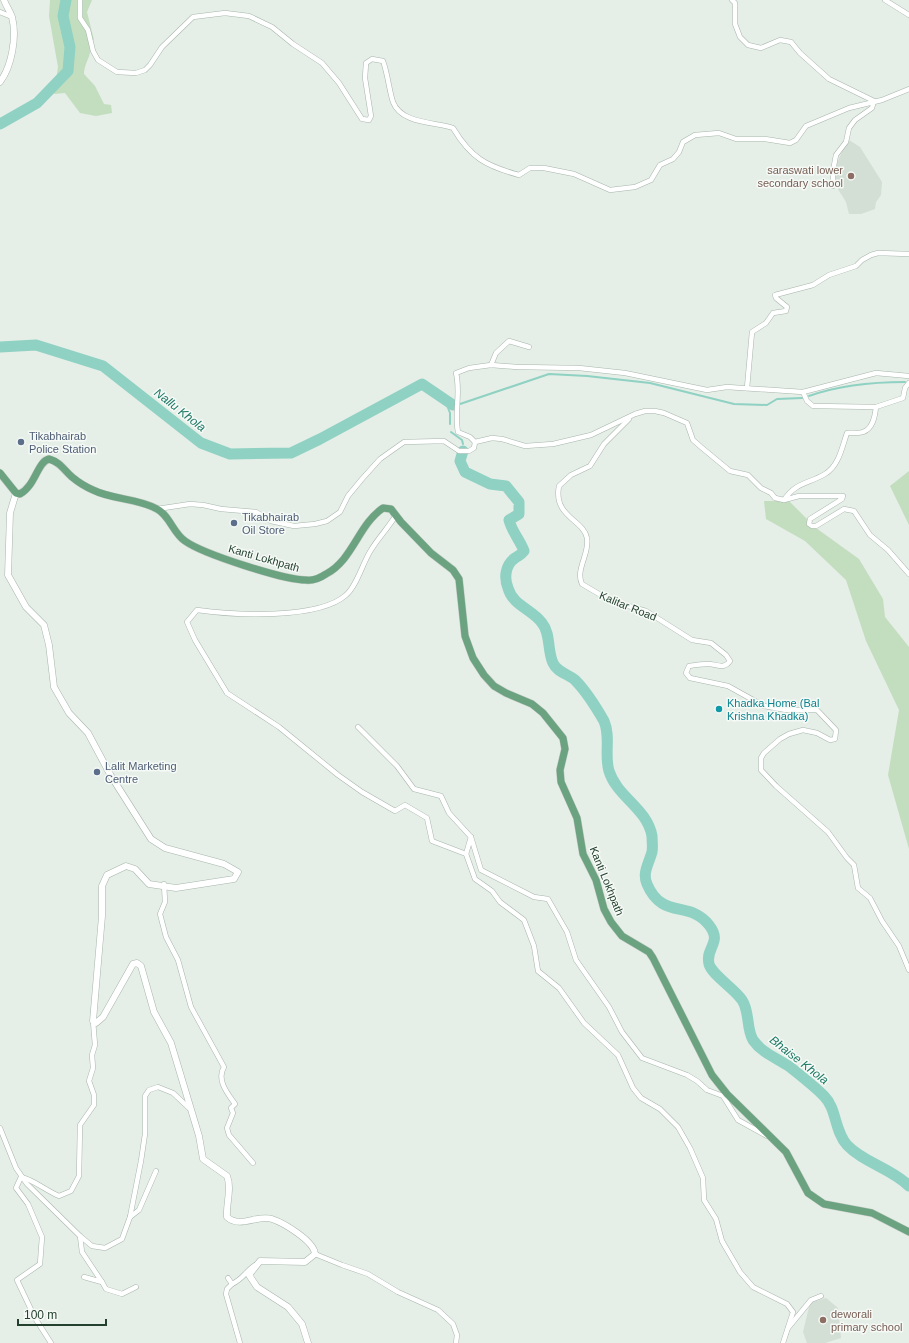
<svg xmlns="http://www.w3.org/2000/svg" width="909" height="1343" font-family="Arial,sans-serif">
<style>
.built{fill:#d3ded5}
.green{fill:#c3debf}
.lines{fill:none;stroke-linecap:round;stroke-linejoin:round}
.stream{stroke:#8fd1c2;stroke-width:2}
.river{stroke:#8fd1c2;stroke-width:11}
.minor-casing{stroke:#a7b6ac;stroke-width:5.5}
.tertiary-casing{stroke:#a7b6ac;stroke-width:7}
.primary-casing{stroke:#c2cac4;stroke-width:8}
.minor{stroke:#fff;stroke-width:4.5}
.tertiary{stroke:#fff;stroke-width:6}
.primary{stroke:#6ba27f;stroke-width:7}
.education-dot{fill:#8d6e63;stroke:#f6faf7;stroke-width:1.5}
.service-dot{fill:#5c6f8a;stroke:#f6faf7;stroke-width:1.5}
.culture-dot{fill:#0f9aa8;stroke:#f6faf7;stroke-width:1.5}
.labels{text-anchor:middle;dominant-baseline:central;stroke-width:3;stroke-linejoin:round;paint-order:stroke}
.education-label{font-size:11px;fill:#785e54;stroke:#f6faf7;text-anchor:end}
.service-label{font-size:11px;fill:#4e5e75;stroke:#f6faf7;text-anchor:start}
.street-label{font-size:11px;fill:#24402e;stroke:#f6faf7}
.culture-label{font-size:11px;fill:#0d838f;stroke:#f6faf7;text-anchor:start}
.water-label{font-size:12px;font-style:italic;fill:#1f7b67;stroke:#f6faf7}
</style>
<rect width="100%" height="100%" fill="#e5eee7"/>
<!-- built -->
<g class="built">
<path d="M 849,140 L 860,147 L 882,182 L 881,195 L 876,202 L 875,209 L 861,214 L 849,214 L 846,202 L 836,186 L 835,177 L 837,163 L 844,147 Z"/>
<path d="M 826,1298 L 838,1308 L 841,1338 L 825,1343 L 807,1343 L 803,1332 L 810,1303 Z"/>
</g>
<!-- green -->
<g class="green">
<path d="M 50,0 L 92,0 L 87,12 L 94,40 L 90,40 C 93,57 85,59 84,74 L 95,86 L 104,104 L 111,105 L 112,113 L 96,116 L 80,113 L 65,93 L 54,94 L 58,67 L 49,16 Z"/>
<path d="M 909,471 L 909,525 L 890,486 Z"/>
<path d="M 764,501 L 789,501 L 816,528 L 859,559 L 883,599 L 885,617 L 909,647 L 909,849 L 888,775 L 899,710 L 866,641 L 846,580 L 805,541 L 766,519 Z"/>
</g>
<g class="lines">
<!-- stream -->
<g class="stream">
<path d="M 809,396 C 840,385 872,382 905,382"/>
<path d="M 445,400 L 450,413 L 450,424"/>
<path d="M 460,404 L 549,374 L 587,376 L 650,383 L 734,404 L 767,405 L 777,399 L 802,398"/>
<path d="M 451,432 L 462,440 L 463,444"/>
</g>
<!-- river -->
<g class="river">
<path d="M 0,124 L 37,103 L 68,71 L 70,47 L 63,16 L 66,0"/>
<path d="M 0,347 L 36,345 L 103,366 L 201,443 L 230,454 L 291,453 L 320,439 L 422,384 L 453,405"/>
<path d="M 463,451 L 460,461 L 465,472 L 490,484 L 506,486 L 519,502 L 519,514 L 509,520 C 512,532 520,540 524,551 C 521,555 519,555 515,558 C 505,565 504,578 508,588 C 513,606 532,609 542,623 C 551,634 547,650 553,663 C 557,672 568,674 575,680 C 587,692 596,707 604,721 C 611,737 604,755 609,771 C 617,797 647,808 652,836 C 652,841 653,847 652,852 C 649,863 642,873 647,884 C 662,920 690,900 709,925 C 723,943 705,947 709,964 C 712,975 734,988 742,1000 C 750,1012 746,1028 753,1040 C 762,1053 777,1058 790,1067 C 801,1076 814,1086 824,1096 C 837,1109 834,1130 847,1145 C 864,1163 891,1168 909,1186"/>
</g>
<defs>
<g id="minor">
<path d="M 80,0 L 80,18 L 88,30 L 93,51 L 98,60 L 117,72 L 136,73 L 145,70 L 150,65 L 162,47 L 193,17 L 225,13 L 249,16 L 272,27 L 293,44 L 322,63 L 339,83 L 362,119 L 369,120 L 371,116 L 365,78 L 366,63 L 372,59 L 383,61 C 388,75 389,90 393,102 C 401,124 436,122 453,128 C 471,158 486,166 519,175 L 530,168 L 544,168 L 574,174 L 610,190 L 635,187 L 651,180 L 660,165 L 673,159 L 679,152 L 683,142 L 695,135 L 719,133 L 736,139 L 765,139 L 790,143 L 796,140 L 806,126 L 849,108 L 882,100 L 909,89"/>
<path d="M 732,0 L 735,3 L 735,24 L 740,37 L 748,45 L 761,48 L 780,40 L 791,42 L 800,53 L 829,79 L 874,101 L 872,108 L 855,120 L 849,128 L 846,142 L 836,155 L 833,171 L 833,186"/>
<path d="M 885,0 L 909,15"/>
<path d="M 0,12 L 12,17"/>
<path d="M 491,365 L 496,353 L 509,341 L 529,347"/>
<path d="M 909,376 L 876,373 L 803,392 L 727,387 L 707,390 L 625,373 L 579,368 L 517,367 L 491,365 L 469,368 L 456,373 C 461,393 454,412 458,432 L 470,437 L 475,442 L 492,438 L 502,439 L 525,446 L 553,444 L 591,435 L 635,414 L 645,411 L 655,411 L 664,413 L 687,423 L 693,440 L 701,447 L 730,471 L 748,475 L 761,488 L 771,493 L 775,498 L 784,500 L 799,496 L 843,496 L 842,499 L 810,519 L 809,524 L 812,526 L 816,526 L 844,509 L 854,511 L 870,535 L 888,550 L 909,574"/>
<path d="M 747,388 L 752,332 L 766,323 L 773,313 L 786,311 L 787,307 L 776,298 L 775,295 L 813,285 L 829,275 L 856,266 L 862,260 L 871,255 L 878,253 L 909,254"/>
<path d="M 803,392 L 807,401 L 813,406 L 876,407 L 903,398 L 905,388 L 909,383"/>
<path d="M 629,419 L 604,444 L 590,466 L 571,475 L 559,486 C 553,517 584,520 587,538 C 590,553 575,570 582,584 L 611,601 L 646,611 L 692,640 L 711,643 L 726,655 L 730,661 C 724,670 717,664 708,664 C 702,664 695,665 689,666 L 686,673 L 690,678 L 728,686 L 764,706 L 786,710 L 817,710 L 836,730 L 835,739 L 830,740 L 817,733 L 803,730 L 789,734 L 780,739 L 764,753 L 761,758 L 761,770 L 776,786 L 828,832 L 847,858 L 854,865 L 858,888 L 870,898 L 882,921 L 899,946 L 909,970"/>
<path d="M 784,500 C 796,482 808,484 825,474 C 839,466 842,447 847,433 C 852,432 858,434 863,432 C 873,429 875,416 876,407"/>
<path d="M 157,509 L 190,504 L 203,505 L 221,509 L 256,512 L 271,521 L 294,526 L 315,524 L 327,521 L 340,512 L 348,496 L 362,479 L 380,459 L 404,442 L 444,441 L 459,451 L 469,451 L 474,448 L 475,442"/>
<path d="M 396,515 C 389,527 379,537 371,550 C 363,562 357,586 346,595 C 318,620 232,615 197,610 L 187,622 L 195,640 L 227,693 L 279,727 L 338,775 L 362,792 L 395,811 L 405,805 L 427,818 L 432,841 L 466,854 L 475,879 L 492,891 L 500,902 L 524,920 L 534,946 L 538,971 L 559,988 L 584,1023 L 618,1055 L 633,1088 L 641,1098 L 660,1109 L 678,1127 L 690,1148 L 703,1178 L 704,1200 L 716,1219 L 722,1241 L 740,1272 L 753,1287 L 787,1304 L 793,1312 L 783,1343"/>
<path d="M 358,727 L 397,766 L 414,789 L 441,796 L 449,813 L 471,837 L 481,870 L 534,897 L 548,899 L 567,932 L 576,960 L 609,1007 L 622,1032 L 642,1058 L 687,1075 L 697,1081 L 707,1090 L 723,1096 L 738,1120 L 767,1136"/>
<path d="M 466,854 L 471,837"/>
<path d="M 164,884 L 165,902 L 160,914 L 166,937 L 178,960 L 191,1007 L 224,1067 C 216,1080 228,1094 235,1104 L 231,1108 L 233,1113 L 227,1128 L 229,1135 L 253,1163"/>
<path d="M 0,1128 L 16,1168 L 27,1184 L 80,1236 L 92,1246 L 105,1248 L 122,1239 L 130,1217 L 141,1161 L 145,1134 L 145,1096 L 149,1090 L 158,1087 L 173,1093 L 189,1108"/>
<path d="M 130,1217 L 139,1210 L 156,1171"/>
<path d="M 80,1236 L 82,1252 L 102,1282 L 84,1277"/>
<path d="M 315,1254 L 342,1265 L 368,1274 L 398,1292 L 438,1310 L 453,1324 L 457,1335 L 456,1343"/>
<path d="M 228,1278 L 232,1284 C 243,1279 245,1272 255,1265"/>
<path d="M 102,1282 L 106,1289 L 122,1294 L 136,1287"/>
<path d="M 232,1284 L 227,1289 L 226,1294 L 240,1343"/>
<path d="M 788,1328 L 811,1300 L 821,1296"/>
<path d="M 51,1343 L 35,1318 L 17,1280 L 40,1264 L 42,1237 L 28,1204 L 16,1188 L 21,1177 C 32,1179 47,1191 59,1196 L 71,1191 L 79,1176 L 80,1125 L 94,1105 L 94,1095 L 89,1081 L 93,1068 L 92,1055 L 95,1045 L 93,1021"/>
</g>
<g id="tertiary">
<path d="M 0,82 C 12,66 17,36 12,17 C 10,11 6,6 4,0"/>
<path d="M 16,493 L 10,513 L 8,575 L 26,607 L 44,625 L 49,645 L 54,687 L 69,713 L 88,733 L 111,776 L 151,839 L 165,848 L 224,864 L 238,872 L 234,879 L 176,888 L 149,884 L 135,869 L 126,866 L 107,875 L 102,886 L 102,916 L 93,1021 L 96,1023 L 103,1017 L 133,964 L 137,963 L 141,966 L 154,1012 L 171,1043 L 199,1136 L 203,1159 L 227,1176 C 232,1188 226,1204 227,1217 C 240,1229 258,1214 272,1219 C 284,1223 314,1241 315,1254 L 305,1262 L 260,1261 L 249,1275 L 257,1287 L 288,1307 L 302,1324 L 308,1343"/>
</g>
<path id="primary" d="M 0,473 L 16,493 L 20,494 C 36,485 37,462 49,459 C 60,462 64,470 72,477 C 78,482 86,487 93,490 C 113,500 138,498 157,509 C 170,516 173,533 185,541 C 203,554 284,580 306,580 C 313,581 320,578 326,574 C 353,560 358,525 383,508 L 391,509 L 401,522 L 431,553 L 453,570 L 459,579 L 465,636 L 473,658 L 484,675 L 494,686 L 506,693 L 532,704 L 543,713 L 563,738 L 565,749 L 560,770 L 561,782 L 577,818 L 583,854 L 596,880 L 604,909 L 611,922 L 622,936 L 649,952 L 653,958 L 712,1075 L 727,1094 L 786,1152 L 808,1193 L 824,1204 L 872,1213 L 909,1232"/>
</defs>
<!-- minor casing -->
<use href="#minor" class="minor-casing"/>
<!-- tertiary casing -->
<use href="#tertiary" class="tertiary-casing"/>
<!-- primary casing -->
<use href="#primary" class="primary-casing"/>
<!-- minor -->
<use href="#minor" class="minor"/>
<!-- tertiary -->
<use href="#tertiary" class="tertiary"/>
<!-- primary -->
<use href="#primary" class="primary"/>
</g>
<!-- markers -->
<g class="education-dot">
<circle cx="851" cy="176" r="4"/>
<circle cx="823" cy="1320" r="4"/>
</g>
<g class="service-dot">
<circle cx="21" cy="442" r="4"/>
<circle cx="234" cy="523" r="4"/>
<circle cx="97" cy="772" r="4"/>
</g>
<circle class="culture-dot" cx="719" cy="709" r="4"/>
<g class="labels">
<!-- education labels -->
<g class="education-label">
<text x="843" y="170">saraswati lower<tspan x="843" dy="13">secondary school</tspan></text>
<text x="831" y="1314" text-anchor="start">deworali<tspan x="831" dy="13">primary school</tspan></text>
</g>
<!-- service labels -->
<g class="service-label">
<text x="29" y="436">Tikabhairab<tspan x="29" dy="13">Police Station</tspan></text>
<text x="242" y="517">Tikabhairab<tspan x="242" dy="13">Oil Store</tspan></text>
<text x="105" y="766">Lalit Marketing<tspan x="105" dy="13">Centre</tspan></text>
</g>
<!-- street labels -->
<g class="street-label">
<text transform="translate(264 558) rotate(16)">Kanti Lokhpath</text>
<text transform="translate(628 606) rotate(22)">Kalitar Road</text>
<text transform="translate(607 881) rotate(68)">Kanti Lokhpath</text>
</g>
<!-- culture labels -->
<g class="culture-label">
<text x="727" y="703">Khadka Home (Bal<tspan x="727" dy="13">Krishna Khadka)</tspan></text>
</g>
<!-- water labels -->
<g class="water-label">
<text transform="translate(180 410) rotate(38)">Nallu Khola</text>
<text transform="translate(799 1060) rotate(38)">Bhaise Khola</text>
</g>
</g>
<!-- scale -->
<path d="M18 1319v6h88v-6" fill="none" stroke="#24402e" stroke-width="2"/>
<text x="24" y="1319" font-size="12" fill="#24402e" stroke="#f6faf7" stroke-width="3" paint-order="stroke">100 m</text>
</svg>
